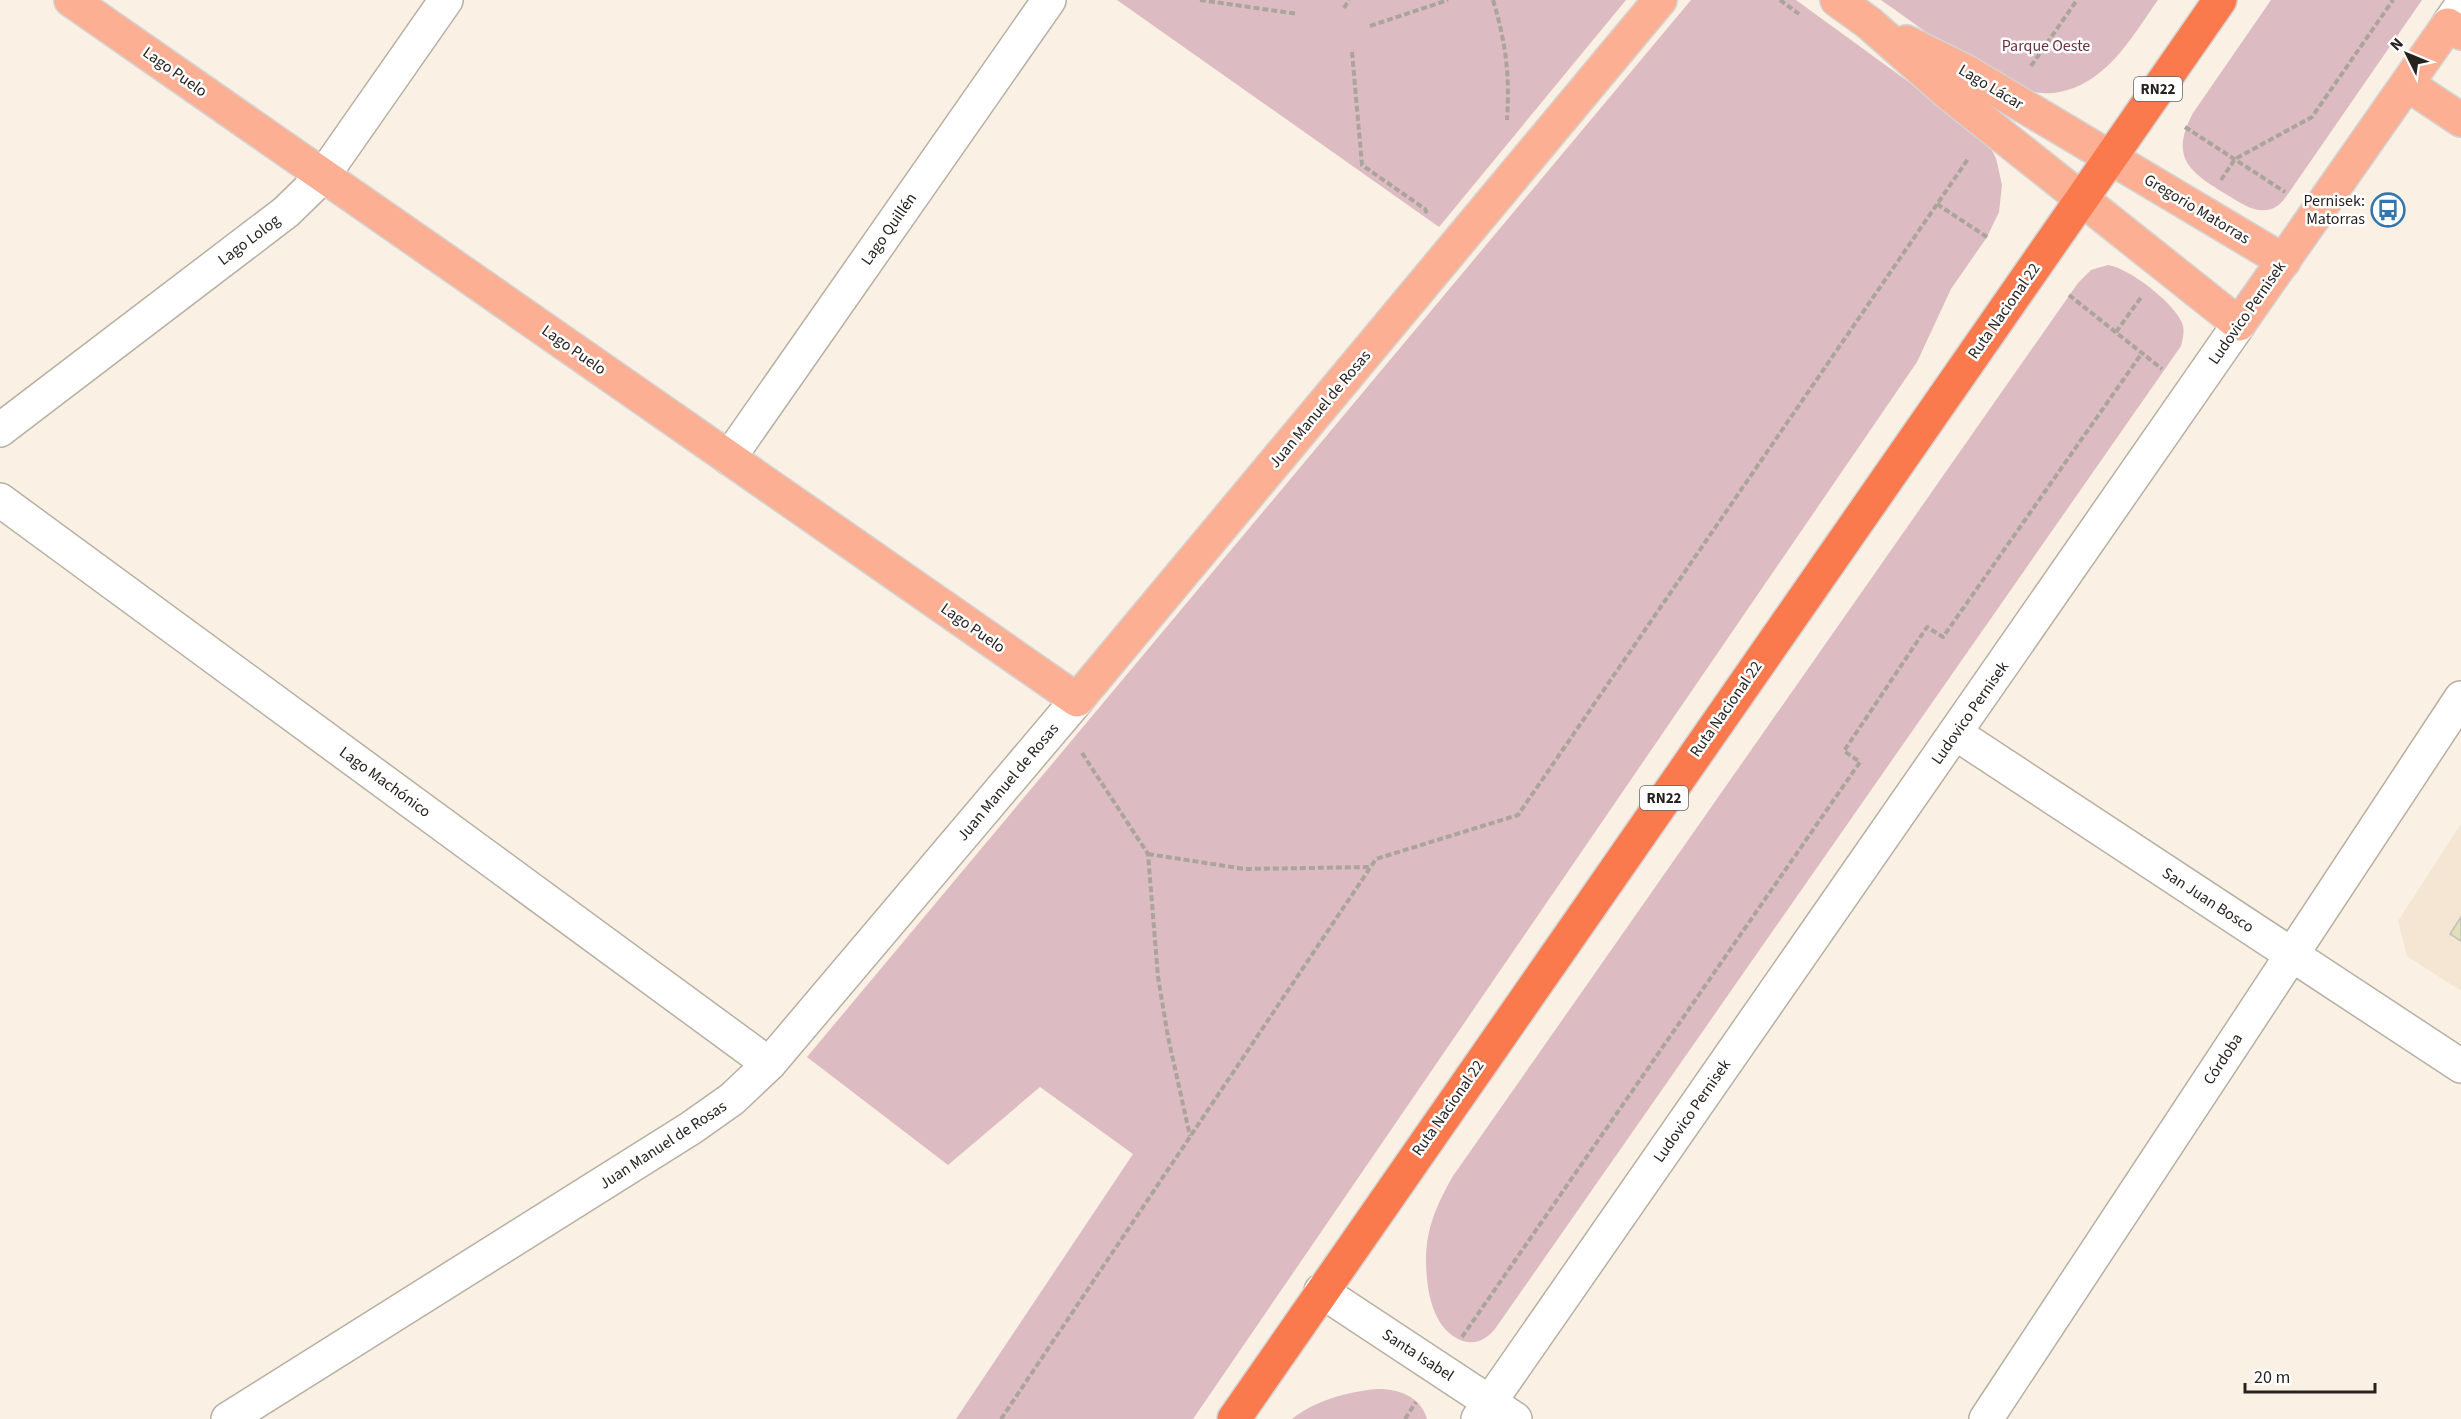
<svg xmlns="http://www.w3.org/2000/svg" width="2461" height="1419" font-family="'Source Sans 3',sans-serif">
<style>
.built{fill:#f5e6d3}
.green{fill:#ddbbc2}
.building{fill:#dfe0bb;stroke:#c2c3b5;stroke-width:1.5}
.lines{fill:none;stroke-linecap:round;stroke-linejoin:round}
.minor-casing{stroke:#b8afa3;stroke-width:36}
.major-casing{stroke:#d4d3d2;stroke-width:36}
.highway-casing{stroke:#d4d3d2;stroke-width:36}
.path{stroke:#aba49a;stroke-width:4;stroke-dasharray:6 3;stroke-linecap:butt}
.minor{stroke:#fff;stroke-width:33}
.major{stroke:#fdaf94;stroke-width:33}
.highway{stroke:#fb7a4d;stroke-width:33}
.labels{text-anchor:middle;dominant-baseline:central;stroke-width:5;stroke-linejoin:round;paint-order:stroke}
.shield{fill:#fff;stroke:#676562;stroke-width:1.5}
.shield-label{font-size:15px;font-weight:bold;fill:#26231e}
.park-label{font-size:16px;fill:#683240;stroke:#fff}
.street-label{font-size:16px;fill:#26231e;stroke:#fff}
.poi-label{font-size:16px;fill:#26231e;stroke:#fff;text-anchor:end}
</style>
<rect width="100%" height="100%" fill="#faf0e4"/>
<!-- built -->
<path class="built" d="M 2461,824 L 2461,991 L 2407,956 L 2398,921 Z"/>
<!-- green -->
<g class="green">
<path d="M 1117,0 L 1626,0 L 1439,227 Z"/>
<path d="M 1691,0 L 1796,0 L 1972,128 L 1990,147 L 1996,158 L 2002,185 L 1999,212 L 1987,237 L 1951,289 L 1917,362 L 1193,1419 L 956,1419 L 1133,1154 L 1040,1087 L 948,1165 L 807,1057 Z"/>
<path d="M 1881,0 L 2158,0 C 2140,25 2123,55 2098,74 C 2083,86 2061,95 2042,93 C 1999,90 1919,26 1881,0 Z"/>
<path d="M 2271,0 L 2422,0 L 2288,194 C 2283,201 2277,209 2267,210 C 2253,212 2241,203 2229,196 C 2192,173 2168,160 2193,113 Z"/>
<path d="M 2108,265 C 2129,268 2173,302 2182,323 C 2185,330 2183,338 2181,346 L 1495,1329 C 1486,1339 1477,1345 1463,1341 C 1431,1330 1426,1287 1426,1258 C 1426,1228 1438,1202 1453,1176 L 2078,283 L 2091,270 Z"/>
<path d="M 1377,1389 C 1399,1389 1420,1396 1427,1419 L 1292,1419 C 1315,1400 1348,1392 1377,1389 Z"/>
</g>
<!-- building -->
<path class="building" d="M 2461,917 L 2461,941 L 2450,934 Z"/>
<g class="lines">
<defs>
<g id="minor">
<path d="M 2448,25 L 2461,6"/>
<path d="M 0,430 L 286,212 L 323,176 L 446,0"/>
<path d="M 729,458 L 1049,0"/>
<path d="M 0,500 L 769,1064"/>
<path d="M 1955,733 L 2461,1066"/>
<path d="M 1321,1291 L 1515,1419"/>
<path d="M 228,1419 L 691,1128 L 732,1099 L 769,1064 L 1077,700"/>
<path d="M 1478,1419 L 2239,324"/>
<path d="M 1986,1419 L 2461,698"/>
</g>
<g id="major">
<path d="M 71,0 L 1077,700 L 1660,0"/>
<path d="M 1837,0 L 1869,23 L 1947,92 L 2239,324 L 2448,25 L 2461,33"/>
<path d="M 1906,42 L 1965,71 L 2284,261"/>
<path d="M 2407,84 L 2461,120"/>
</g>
<path id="highway" d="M 1234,1419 L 2220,0"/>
</defs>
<!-- minor casing -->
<use href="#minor" class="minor-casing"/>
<!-- major casing -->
<use href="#major" class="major-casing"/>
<!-- highway casing -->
<use href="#highway" class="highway-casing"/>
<!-- path -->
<g class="path">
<path d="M 1200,0 L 1298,14"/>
<path d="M 1493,0 C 1506,43 1510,76 1507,120"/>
<path d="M 1780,0 L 1799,14"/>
<path d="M 1344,8 L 1349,0"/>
<path d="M 1370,26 L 1448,0"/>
<path d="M 1352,52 L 1362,165 L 1425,209 L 1428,216"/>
<path d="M 2031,66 L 2077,0"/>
<path d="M 2185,127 L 2285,192"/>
<path d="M 2221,180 L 2235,159 L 2312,117 L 2393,0"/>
<path d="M 1937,204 L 1987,237"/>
<path d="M 2069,295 L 2162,369"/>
<path d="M 2116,332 L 2142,296"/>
<path d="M 1082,753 L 1148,854 L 1158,977 L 1168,1037 L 1190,1136"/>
<path d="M 1148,854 L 1245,869 L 1371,867"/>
<path d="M 1462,1337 L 1860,762 L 1844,751 L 1927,627 L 1943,637 L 2142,353"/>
<path d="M 1001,1419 L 1376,859 L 1518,815 L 1968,159"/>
<path d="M 1405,1419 L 1416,1402"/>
</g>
<!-- minor -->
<use href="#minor" class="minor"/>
<!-- major -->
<use href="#major" class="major"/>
<!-- highway -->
<use href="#highway" class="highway"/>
</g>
<!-- icons -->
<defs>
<symbol id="bus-ring" viewBox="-11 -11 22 22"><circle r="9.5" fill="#fff" stroke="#3476ac" stroke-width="1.5"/><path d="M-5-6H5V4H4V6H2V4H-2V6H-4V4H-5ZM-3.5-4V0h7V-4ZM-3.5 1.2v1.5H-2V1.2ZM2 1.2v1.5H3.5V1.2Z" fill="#3476ac"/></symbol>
</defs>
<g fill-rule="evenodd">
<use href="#bus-ring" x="2369" y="191" width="38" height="38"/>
</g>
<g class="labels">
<!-- shield labels -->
<g class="shield">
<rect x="2134" y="77" width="48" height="24" rx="4.5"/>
<rect x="1640" y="786" width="48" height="24" rx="4.5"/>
</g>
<g class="shield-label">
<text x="2158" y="89">RN22</text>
<text x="1664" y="798">RN22</text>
</g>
<!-- park labels -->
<g class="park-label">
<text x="2046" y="46">Parque Oeste</text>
</g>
<!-- street labels -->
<g class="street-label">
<text transform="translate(175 72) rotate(35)">Lago Puelo</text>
<text transform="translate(1991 87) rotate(31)">Lago Lácar</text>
<text transform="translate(2197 209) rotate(31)">Gregorio Matorras</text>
<text transform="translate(889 229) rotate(-55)">Lago Quillén</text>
<text transform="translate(249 240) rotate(-37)">Lago Lolog</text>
<text transform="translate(2004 311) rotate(-55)">Ruta Nacional 22</text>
<text transform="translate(2247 313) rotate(-55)">Ludovico Pernisek</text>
<text transform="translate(574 350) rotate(35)">Lago Puelo</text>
<text transform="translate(1320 409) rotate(-50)">Juan Manuel de Rosas</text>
<text transform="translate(973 628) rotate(35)">Lago Puelo</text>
<text transform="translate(1726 709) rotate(-55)">Ruta Nacional 22</text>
<text transform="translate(1970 713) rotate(-55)">Ludovico Pernisek</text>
<text transform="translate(385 782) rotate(36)">Lago Machónico</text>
<text transform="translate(1008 782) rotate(-50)">Juan Manuel de Rosas</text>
<text transform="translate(2208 900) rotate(33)">San Juan Bosco</text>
<text transform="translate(2223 1059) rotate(-57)">Córdoba</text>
<text transform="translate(1448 1108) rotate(-55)">Ruta Nacional 22</text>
<text transform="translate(1692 1111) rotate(-55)">Ludovico Pernisek</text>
<text transform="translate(663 1145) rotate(-33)">Juan Manuel de Rosas</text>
<text transform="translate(1418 1355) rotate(33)">Santa Isabel</text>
</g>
<!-- poi labels -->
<g class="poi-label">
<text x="2365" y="201">Pernisek:<tspan x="2365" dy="18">Matorras</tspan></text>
</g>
</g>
<!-- north arrow -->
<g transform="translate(2407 54) rotate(313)" stroke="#ffffff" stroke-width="4.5" paint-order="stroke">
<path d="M0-4.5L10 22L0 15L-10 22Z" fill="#26231e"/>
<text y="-9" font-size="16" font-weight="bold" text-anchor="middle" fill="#26231e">N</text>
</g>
<!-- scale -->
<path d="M2245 1383v9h130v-9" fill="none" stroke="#26231e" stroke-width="3"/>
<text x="2254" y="1383" font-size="18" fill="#26231e" stroke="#ffffff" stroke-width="4.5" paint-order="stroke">20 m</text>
</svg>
